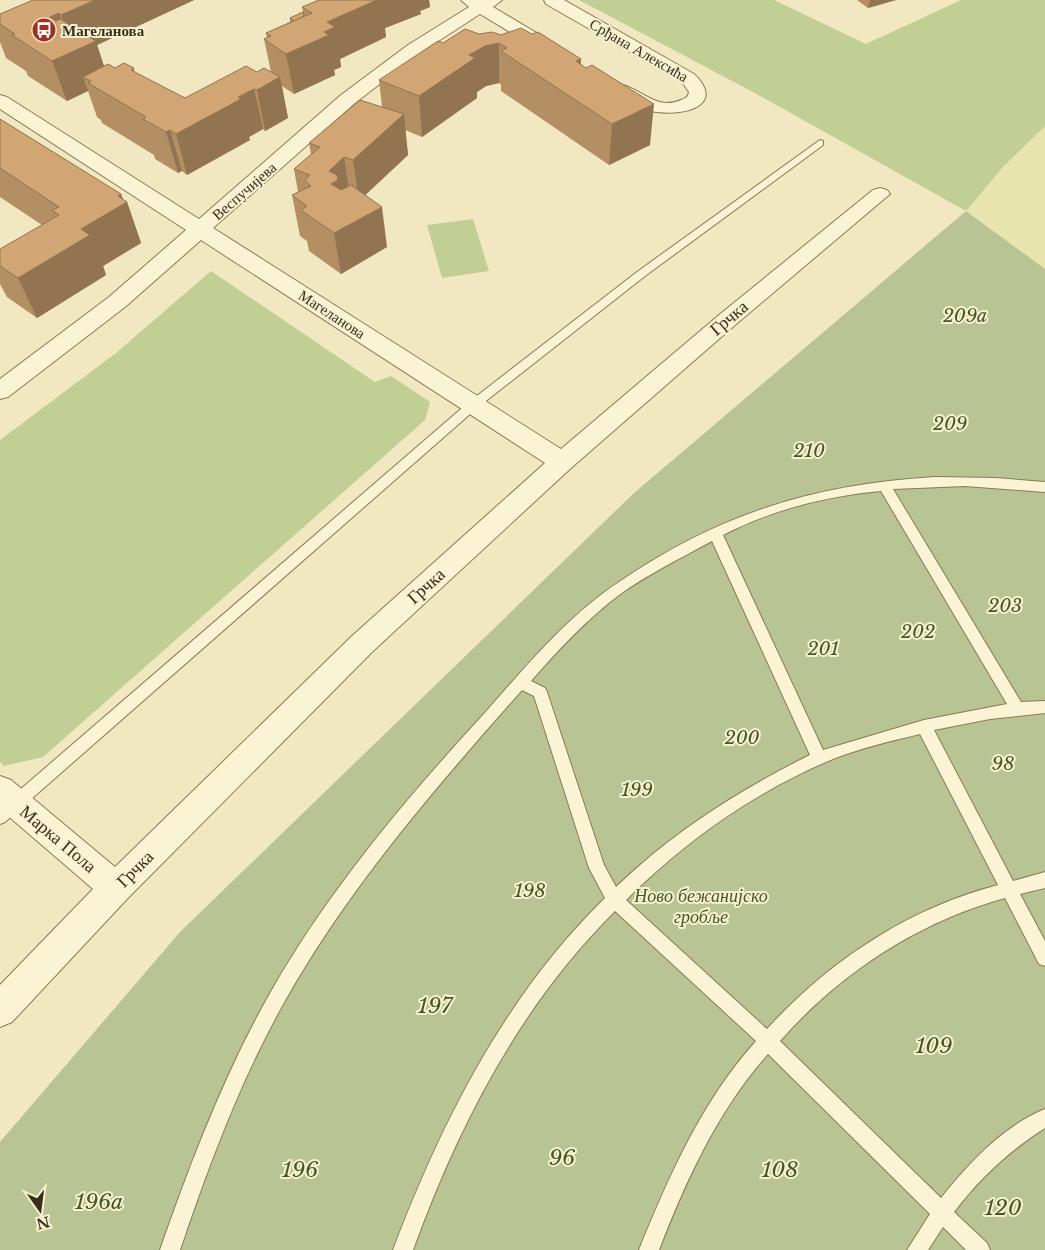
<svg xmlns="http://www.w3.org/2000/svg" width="1045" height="1250" font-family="'Libre Baskerville',serif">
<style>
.farmland{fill:#e7e5ad}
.green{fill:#c1cf94}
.cemetery{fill:#b8c494}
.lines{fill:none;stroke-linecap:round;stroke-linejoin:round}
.service-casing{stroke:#8b7957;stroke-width:2}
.minor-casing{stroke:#8b7957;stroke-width:2}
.service{fill:#fbf4d4;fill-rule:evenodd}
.minor{fill:#fbf4d4;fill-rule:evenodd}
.wall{fill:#b48f64}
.shaded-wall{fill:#927451}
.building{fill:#d1a674;stroke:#927451}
.labels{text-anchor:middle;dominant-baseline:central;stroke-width:4;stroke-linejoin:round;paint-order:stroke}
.far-poi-label{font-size:15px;font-weight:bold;fill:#3a2e1c;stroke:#f8f1d1;text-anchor:start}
.far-street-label{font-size:15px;fill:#3a2e1c;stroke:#f8f1d1}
.park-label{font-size:18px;font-style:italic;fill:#445822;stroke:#f8f1d1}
.street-label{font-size:18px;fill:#3a2e1c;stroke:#f8f1d1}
.near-park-label{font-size:21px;font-style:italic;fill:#445822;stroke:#f8f1d1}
</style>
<rect width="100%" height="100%" fill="#f1e8c1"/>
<!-- farmland -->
<path class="farmland" d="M 1045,119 L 1045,269 L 966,211 Z"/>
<!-- green -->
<g class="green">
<path d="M 579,0 L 774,0 L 866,44 L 961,0 L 1045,0 L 1045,126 L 1004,166 L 966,211 L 753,92 Z"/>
<path d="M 473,219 L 489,271 L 442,278 L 427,225 Z"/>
<path d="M 211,271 L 375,382 L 391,376 L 430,402 L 425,420 L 43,757 L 4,766 L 0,762 L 0,440 L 116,353 Z"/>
</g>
<!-- cemetery -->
<path class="cemetery" d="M 966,211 L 1045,269 L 1045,1250 L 0,1250 L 0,1142 L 180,932 L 634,493 Z"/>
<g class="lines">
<defs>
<g id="service">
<path d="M 820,140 L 823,141 L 823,145 L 645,276 L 477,408 L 5,822 L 0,824 L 0,807 L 469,402 L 637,272 Z"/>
<path d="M 935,477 L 995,478 L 1045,482 L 1045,492 L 965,486 L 893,489 L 1021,702 L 1045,701 L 1045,713 L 990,719 L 934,730 L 1013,881 L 1045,872 L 1045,888 L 1020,894 L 1045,941 L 1045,966 L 1039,964 L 1005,898 C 918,922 840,973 780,1041 L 941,1198 C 968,1164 1003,1126 1045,1109 L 1045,1128 C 1009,1151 980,1178 954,1212 L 987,1243 L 990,1250 L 966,1250 L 943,1227 L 928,1250 L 907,1250 L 930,1214 L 768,1054 C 718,1110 686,1180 659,1250 L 639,1250 C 669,1176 702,1101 756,1041 L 615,911 C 520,1005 458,1126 413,1250 L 393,1250 C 442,1121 505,996 605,898 L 589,868 L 534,696 L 522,690 C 436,787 350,886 286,999 C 241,1078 209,1164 180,1250 L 160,1250 C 191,1161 226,1070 273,988 C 330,889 405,800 482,716 C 524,669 566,617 619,582 C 719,514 814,484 935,477 ZM 881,491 L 1007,704 L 924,720 L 823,750 L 723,535 C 771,510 827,496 881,491 ZM 712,541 L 810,755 C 739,790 673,832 616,887 L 604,865 L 547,692 L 545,688 L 531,681 C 558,650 586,620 619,595 C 648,574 681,558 712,541 ZM 920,734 L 998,885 C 909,908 829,961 767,1029 L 626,900 C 685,841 756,791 833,759 C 861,748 891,741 920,734 Z"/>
</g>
<g id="minor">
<path d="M 461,0 L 502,0 L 493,7 L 555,44 L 558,48 L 555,52 L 549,53 L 543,52 L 480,14 L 420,53 L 355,103 L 213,228 L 561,449 L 719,315 L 873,190 L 880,188 L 887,190 L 890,194 L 735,325 L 571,468 L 372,652 L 127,899 L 12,1022 L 0,1027 L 0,985 L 93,889 L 0,809 L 0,776 L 11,780 L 115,867 L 352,636 L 545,463 L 201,240 L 125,307 L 8,397 L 0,399 L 0,379 L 109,297 L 186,230 L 0,109 L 0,95 L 7,97 L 199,219 L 341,95 L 408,45 L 469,7 Z"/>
<path d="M 544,0 L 564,0 L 694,74 C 740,118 637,126 612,90 L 615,86 C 619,85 622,84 626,86 C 645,93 659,110 681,100 C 686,98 688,97 689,92 L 682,82 L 546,4 Z"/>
</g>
</defs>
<!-- service casing -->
<use href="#service" class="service-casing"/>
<!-- minor casing -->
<use href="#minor" class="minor-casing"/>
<!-- service -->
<use href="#service" class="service"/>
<!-- minor -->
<use href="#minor" class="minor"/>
</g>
<!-- wall -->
<g class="wall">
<path d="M 194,0 L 97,45 L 104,66 L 115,68 L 134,68 L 135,73 L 185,98 L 257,72 L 271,72 L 264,39 L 267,38 L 266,33 L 290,22 L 290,18 L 303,12 L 302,7 L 319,0 L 429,0 L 430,7 L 420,11 L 421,14 L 385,28 L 386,37 L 340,59 L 341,67 L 334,70 L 335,75 L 294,94 L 282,86 L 288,118 L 265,131 L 263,129 L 249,137 L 250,140 L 187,175 L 182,171 L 178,173 L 155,159 L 154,155 L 102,123 L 101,120 L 97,117 L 88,91 L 67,101 L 28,76 L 26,71 L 6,58 L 0,42 L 0,14 Z"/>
<path d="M 857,0 L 896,0 L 868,8 Z"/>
<path d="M 479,34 L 581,64 L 650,145 L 609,165 L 501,91 L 501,85 L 499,83 L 486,86 L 477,92 L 477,98 L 422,137 L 405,130 L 408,155 L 365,195 L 387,247 L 341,274 L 309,251 L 307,241 L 300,236 L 292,195 L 298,192 L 294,169 L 311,154 L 309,143 L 382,107 L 379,80 L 443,43 Z"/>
<path d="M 0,119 L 121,194 L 123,199 L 127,202 L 141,243 L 103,266 L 106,275 L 37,318 L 7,297 L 0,284 L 0,249 L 42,225 L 0,197 Z"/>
</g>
<!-- shaded-wall -->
<g class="shaded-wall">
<path d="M 95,0 L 194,0 L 97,45 L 109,81 L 91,81 L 83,77 L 88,91 L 67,101 L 52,61 L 50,17 L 59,13 L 72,52 L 74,51 L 61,15 Z"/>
<path d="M 373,0 L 429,0 L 430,7 L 420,11 L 421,14 L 385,28 L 386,37 L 340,59 L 341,67 L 334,70 L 335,75 L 294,94 L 286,54 L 324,32 L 327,22 Z"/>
<path d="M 870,0 L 896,0 L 868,8 Z"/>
<path d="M 499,43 L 499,83 L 486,86 L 477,92 L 477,98 L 422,137 L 419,96 L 469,55 L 485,46 Z"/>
<path d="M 581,59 L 579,99 L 576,61 Z"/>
<path d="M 280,77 L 288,118 L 265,131 L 257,90 Z"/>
<path d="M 254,89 L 263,129 L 249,137 L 250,140 L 187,175 L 176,134 Z"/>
<path d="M 654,104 L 650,145 L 609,165 L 612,124 Z"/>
<path d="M 404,114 L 408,155 L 359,201 L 353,160 Z"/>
<path d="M 170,130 L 182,171 L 178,173 L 166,132 Z"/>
<path d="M 344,157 L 350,198 L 338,224 L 329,171 Z"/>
<path d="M 121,194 L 124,204 L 127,202 L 141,243 L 103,266 L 106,275 L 37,318 L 18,278 L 81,229 L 118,196 Z"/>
<path d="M 382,207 L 387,247 L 341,274 L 334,233 Z"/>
</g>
<!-- building -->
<g class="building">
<path d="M 33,0 L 95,0 L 61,15 L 59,13 L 50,17 L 56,21 L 60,19 L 96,41 L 52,61 L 12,35 L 15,34 L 0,24 L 0,14 Z"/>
<path d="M 319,0 L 377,0 L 327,22 L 335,27 L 324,32 L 329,35 L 286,54 L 264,39 L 271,36 L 266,33 L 312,13 L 302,7 Z"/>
<path d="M 303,12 L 304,16 L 294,21 L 290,18 Z"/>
<path d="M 521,28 L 532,34 L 538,32 L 581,59 L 576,61 L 586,68 L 592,65 L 654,104 L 612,124 L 501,51 L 507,48 L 499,43 L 485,46 L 469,55 L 475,58 L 419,96 L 379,80 L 438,41 L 443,43 L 465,29 L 479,34 L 492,32 L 501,35 Z"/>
<path d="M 124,63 L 134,68 L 131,70 L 185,98 L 246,66 L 257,72 L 264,68 L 280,77 L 257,90 L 254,89 L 238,97 L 241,99 L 176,134 L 170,130 L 166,132 L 143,119 L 146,117 L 88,83 L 91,81 L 83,77 L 108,64 L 115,68 Z"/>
<path d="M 360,100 L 404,114 L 353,160 L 344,157 L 329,171 L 337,175 L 338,180 L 331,184 L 341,190 L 351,185 L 382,207 L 334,233 L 301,210 L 307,206 L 292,195 L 311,186 L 305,181 L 310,175 L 294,169 L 320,147 L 309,143 Z"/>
<path d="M 0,119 L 121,194 L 118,196 L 127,202 L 81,229 L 90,235 L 18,278 L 0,266 L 0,249 L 59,215 L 52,210 L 59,207 L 0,168 Z"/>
</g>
<!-- icons -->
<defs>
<symbol id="bus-disc" viewBox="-11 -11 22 22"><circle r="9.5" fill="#9e3123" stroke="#f8f1d1"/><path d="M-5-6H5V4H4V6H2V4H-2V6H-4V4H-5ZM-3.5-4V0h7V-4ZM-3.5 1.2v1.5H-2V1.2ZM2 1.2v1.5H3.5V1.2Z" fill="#fff"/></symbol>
</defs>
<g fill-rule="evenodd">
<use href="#bus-disc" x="30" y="16" width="28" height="28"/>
</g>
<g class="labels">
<!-- far-poi labels -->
<g class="far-poi-label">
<text x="62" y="30">Магеланова</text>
</g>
<!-- far-street labels -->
<g class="far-street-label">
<text transform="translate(639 50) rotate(30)">Срђана Алексића</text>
<text transform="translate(244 191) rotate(-41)">Веспучијева</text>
<text transform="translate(332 314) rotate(33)">Магеланова</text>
</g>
<!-- park labels -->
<g class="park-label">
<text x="965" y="316">209a</text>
<text x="950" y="424">209</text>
<text x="809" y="451">210</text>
<text x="1005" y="606">203</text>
<text x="918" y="632">202</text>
<text x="823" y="649">201</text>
<text x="742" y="738">200</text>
<text x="1003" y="764">98</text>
<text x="637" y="790">199</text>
<text x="530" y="891">198</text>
<text x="701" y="896">Ново бежанијско<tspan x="701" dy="21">гробље</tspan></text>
</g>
<!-- street labels -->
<g class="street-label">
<text transform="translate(729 318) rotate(-40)">Грчка</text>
<text transform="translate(426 586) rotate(-42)">Грчка</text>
<text transform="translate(58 839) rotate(40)">Марка Пола</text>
<text transform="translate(135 869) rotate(-45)">Грчка</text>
</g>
<!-- near-park labels -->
<g class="near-park-label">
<text x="435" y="1006">197</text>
<text x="934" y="1046">109</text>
<text x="562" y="1158">96</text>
<text x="300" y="1170">196</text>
<text x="780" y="1170">108</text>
<text x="99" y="1202">196a</text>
<text x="1003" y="1208">120</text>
</g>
</g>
<!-- north arrow -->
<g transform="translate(40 1210) rotate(166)" stroke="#f8f1d1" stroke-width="4" paint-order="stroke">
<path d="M0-4L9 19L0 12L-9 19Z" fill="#3a2e1c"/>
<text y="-8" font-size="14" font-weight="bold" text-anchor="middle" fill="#3a2e1c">N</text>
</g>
</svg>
